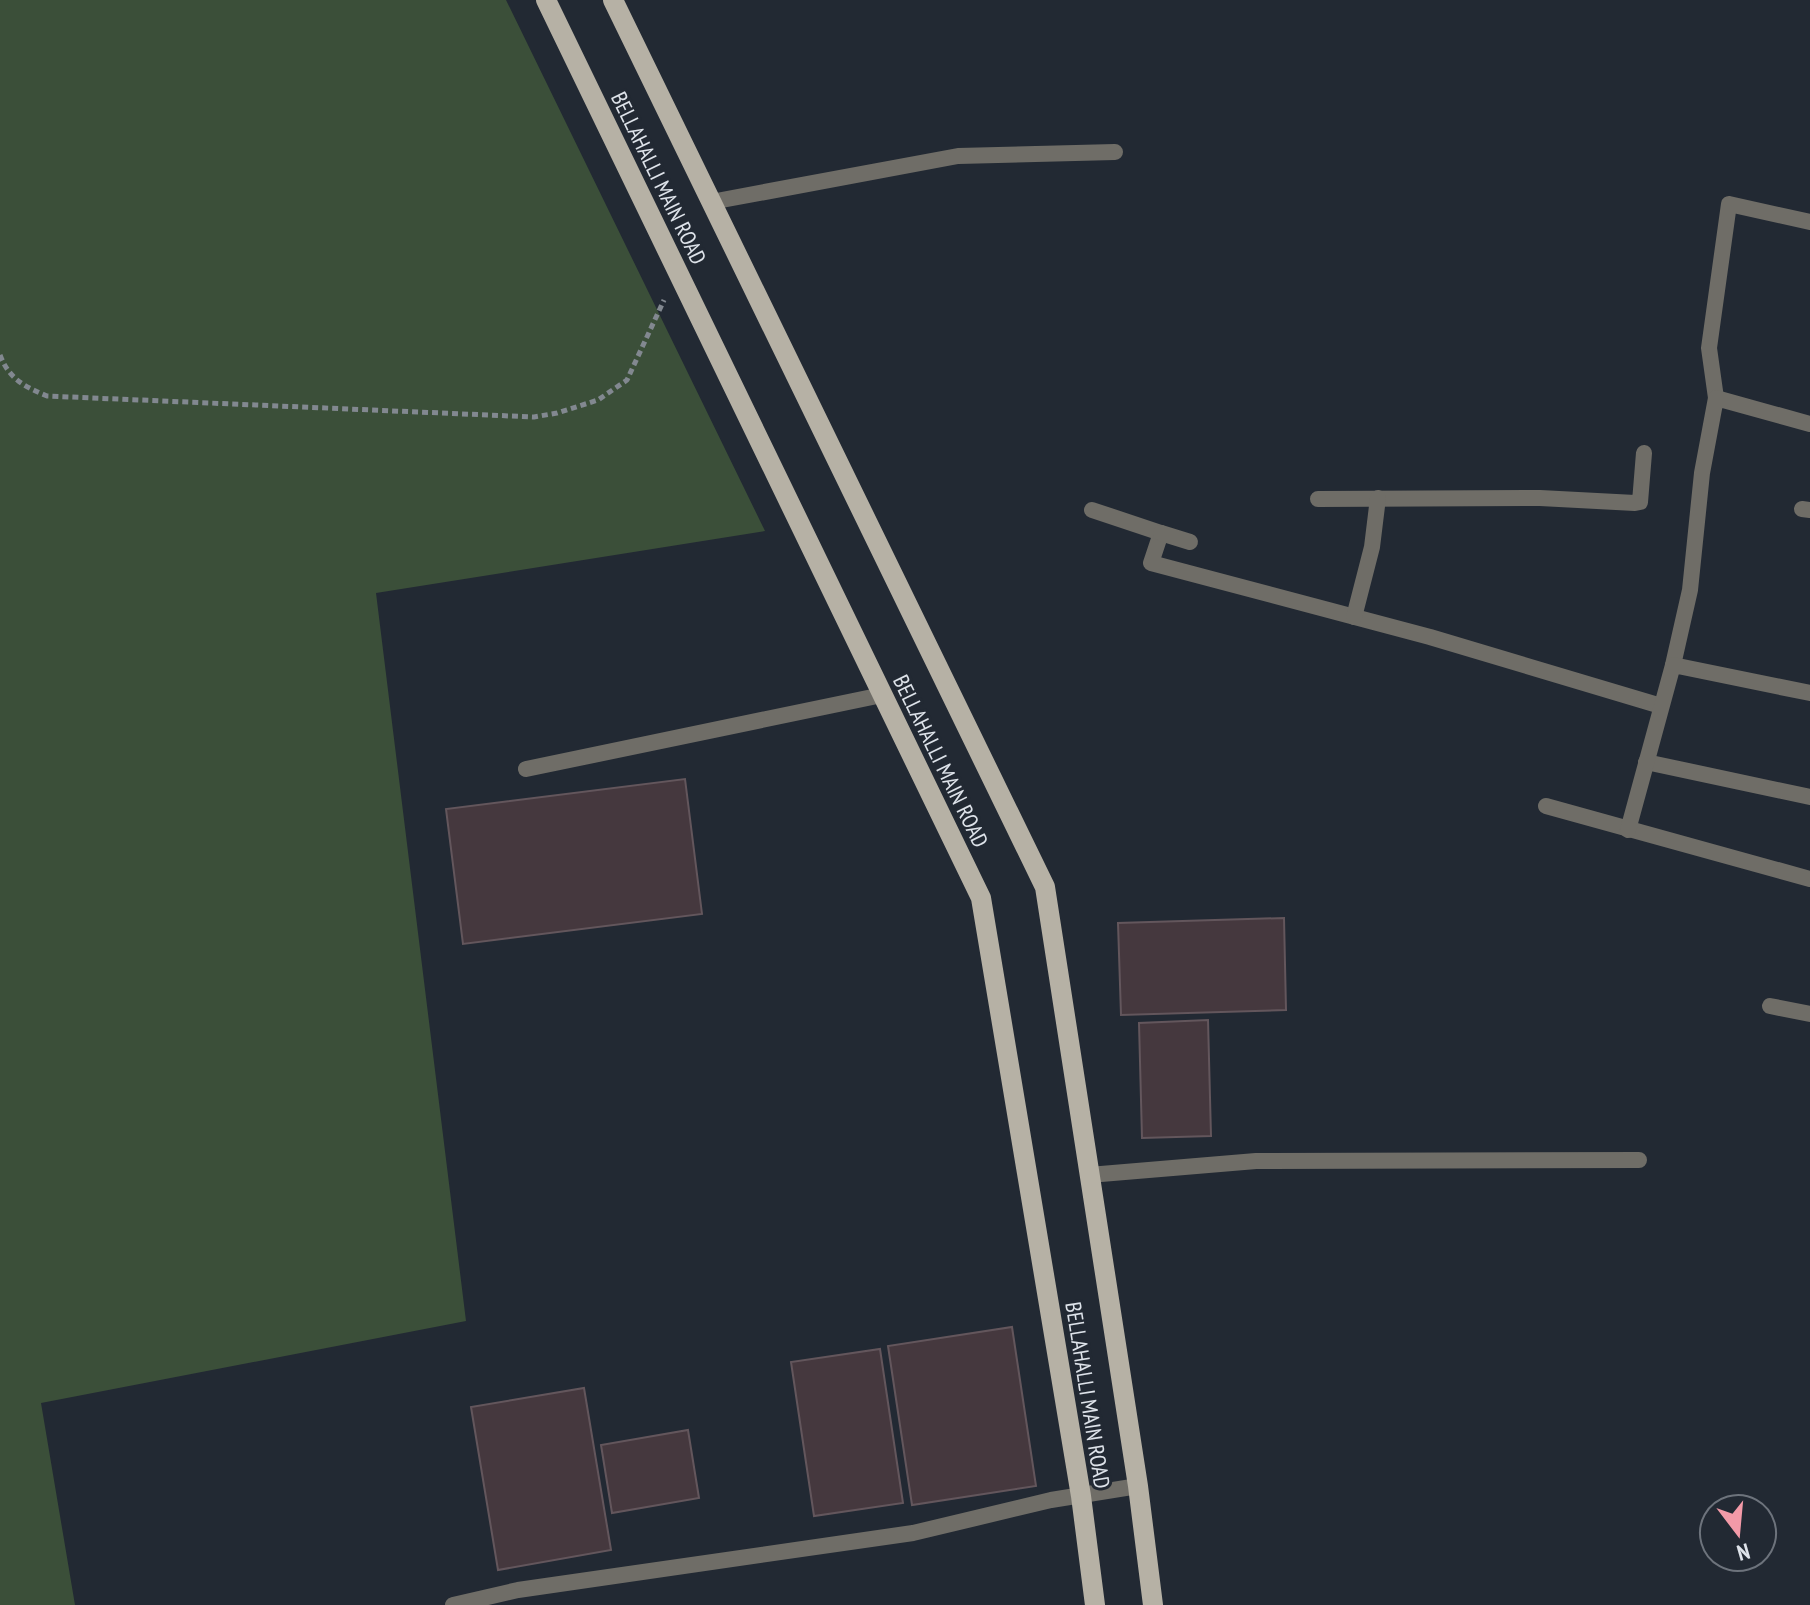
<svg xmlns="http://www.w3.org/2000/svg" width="1810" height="1605" font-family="'PT Sans Narrow',sans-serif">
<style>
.green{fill:#3b4f39}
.building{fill:#45383e;stroke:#63565c;stroke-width:2}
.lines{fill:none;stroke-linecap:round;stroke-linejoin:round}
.path{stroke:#828890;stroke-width:5;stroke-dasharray:6 4;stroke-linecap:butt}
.service{stroke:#6f6d67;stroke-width:16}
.minor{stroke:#6f6d67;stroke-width:16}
.tertiary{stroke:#6f6d67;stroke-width:16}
.primary{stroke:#b6b1a5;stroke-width:20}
.labels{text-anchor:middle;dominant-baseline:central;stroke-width:6;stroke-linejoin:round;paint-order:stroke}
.street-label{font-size:22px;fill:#dee3ea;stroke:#222933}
</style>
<rect width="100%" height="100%" fill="#222933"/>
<!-- green -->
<path class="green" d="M 0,0 L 506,0 L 765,531 L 376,593 L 466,1321 L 41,1403 L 75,1605 L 0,1605 Z"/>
<!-- building -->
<g class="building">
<path d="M 685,779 L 702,914 L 463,944 L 446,809 Z"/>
<path d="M 1284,918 L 1286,1010 L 1121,1015 L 1118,923 Z"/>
<path d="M 1208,1020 L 1211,1136 L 1142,1138 L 1139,1023 Z"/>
<path d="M 1012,1327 L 1036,1486 L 912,1505 L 888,1346 Z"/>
<path d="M 880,1349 L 903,1503 L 814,1516 L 791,1362 Z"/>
<path d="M 584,1388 L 611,1550 L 498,1570 L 471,1407 Z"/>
<path d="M 688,1430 L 699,1498 L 612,1513 L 601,1445 Z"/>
</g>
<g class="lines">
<!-- path -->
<path class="path" d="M 0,355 C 9,379 25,387 47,396 L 534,417 L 557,413 L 598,400 L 627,380 L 664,300"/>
<!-- service -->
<g class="service">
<path d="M 711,202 L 958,156 L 1115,152"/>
<path d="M 526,769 L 882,695"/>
</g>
<!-- minor -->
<g class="minor">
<path d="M 1716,398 L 1709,348 L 1729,204 L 1810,222"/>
<path d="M 1318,499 L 1540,498 L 1635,503 L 1640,502 L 1644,453"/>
<path d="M 1802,509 L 1810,510"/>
<path d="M 1092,510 L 1161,533 L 1151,563 L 1430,637 L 1661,706"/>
<path d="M 1161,533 L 1190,542"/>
<path d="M 1354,617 L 1372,547 L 1378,498"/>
<path d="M 1673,665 L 1690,590 L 1702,473 L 1716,398 L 1810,424"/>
<path d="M 1646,762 L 1810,797"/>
<path d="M 1546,806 L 1810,879"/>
<path d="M 1628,830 L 1673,665 L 1810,693"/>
<path d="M 1770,1006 L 1810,1014"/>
<path d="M 1089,1175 L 1256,1161 L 1639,1160"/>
</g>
<!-- tertiary -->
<path class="tertiary" d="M 453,1605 L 518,1590 L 913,1533 L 1051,1500 L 1138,1486"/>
<!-- primary -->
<g class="primary">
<path d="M 546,0 L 981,898 L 1081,1496 L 1095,1605"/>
<path d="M 613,0 L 1045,887 L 1138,1486 L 1153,1605"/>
</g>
</g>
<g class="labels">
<!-- street labels -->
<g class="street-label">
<text transform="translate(659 178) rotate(64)">BELLAHALLI MAIN ROAD</text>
<text transform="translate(941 761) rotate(64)">BELLAHALLI MAIN ROAD</text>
<text transform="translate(1088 1395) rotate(81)">BELLAHALLI MAIN ROAD</text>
</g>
</g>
<!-- north arrow -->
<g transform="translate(1738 1533) rotate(164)"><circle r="38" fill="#222933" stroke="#6d737c" stroke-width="2"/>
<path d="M0-6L14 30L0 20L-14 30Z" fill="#f39aa8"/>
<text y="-12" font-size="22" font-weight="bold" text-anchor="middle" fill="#dee3ea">N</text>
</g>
</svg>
